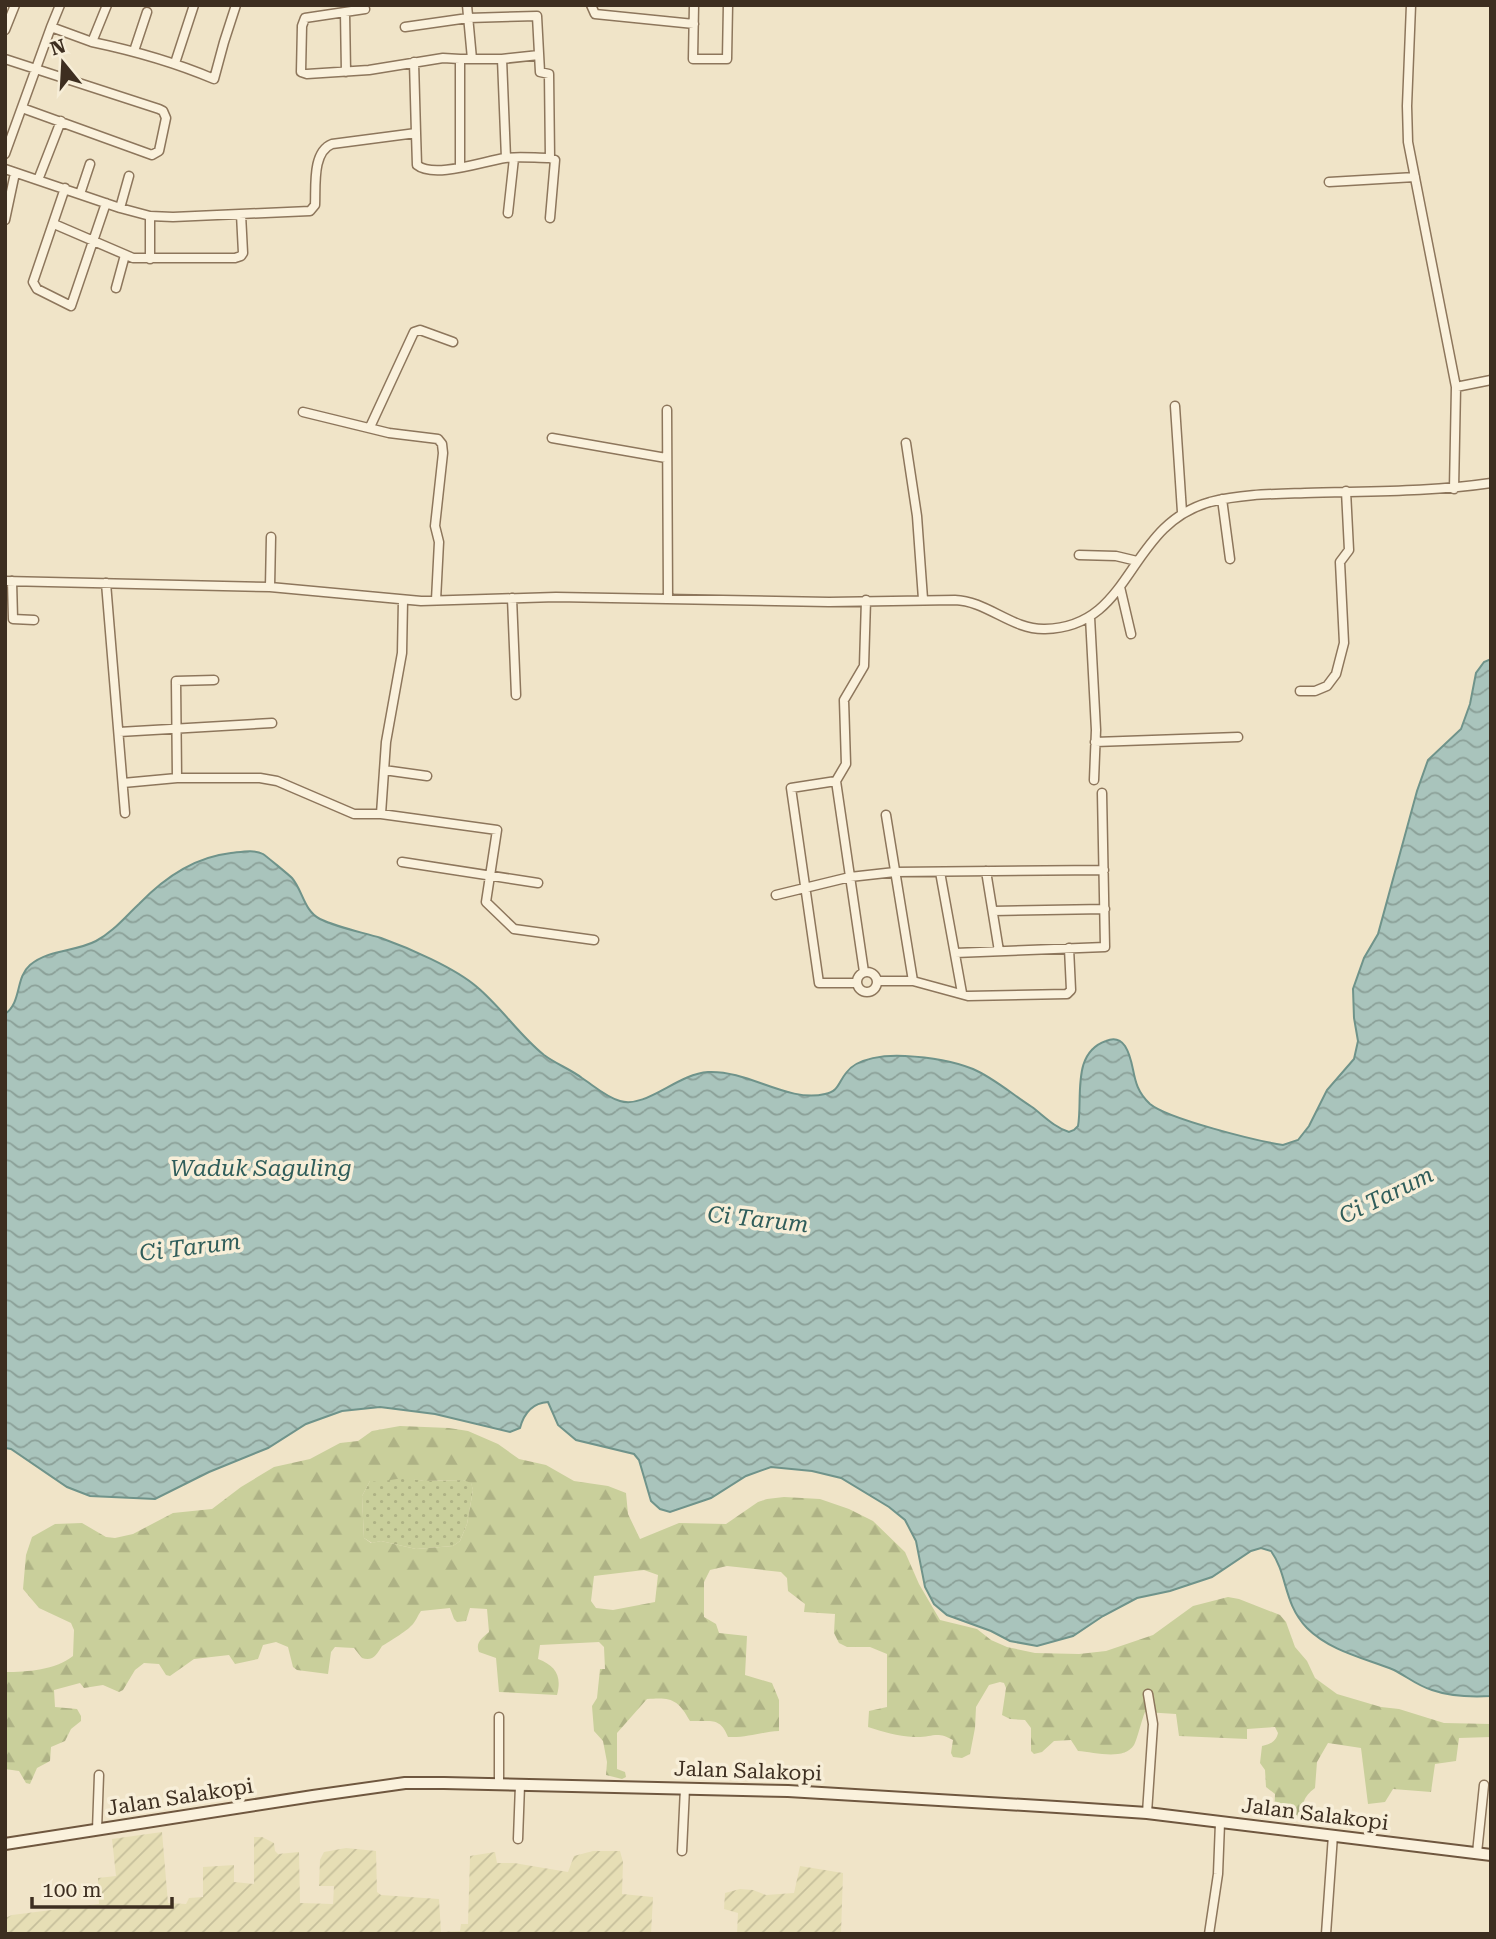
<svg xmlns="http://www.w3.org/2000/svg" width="1496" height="1939" font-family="'Roboto Serif',serif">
<defs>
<pattern id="farmland-furrows" width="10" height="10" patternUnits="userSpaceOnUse" patternTransform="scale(1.75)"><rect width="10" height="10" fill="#e6deb5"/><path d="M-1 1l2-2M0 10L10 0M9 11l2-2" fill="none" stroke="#c6bf9b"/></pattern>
<pattern id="grass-dots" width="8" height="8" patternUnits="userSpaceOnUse" patternTransform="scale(1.75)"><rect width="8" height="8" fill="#c9cf9b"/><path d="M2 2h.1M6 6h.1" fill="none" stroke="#aeb285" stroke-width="1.8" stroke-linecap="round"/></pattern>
<pattern id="forest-firs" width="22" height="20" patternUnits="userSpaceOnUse" patternTransform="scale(1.75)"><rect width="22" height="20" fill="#c9cf9b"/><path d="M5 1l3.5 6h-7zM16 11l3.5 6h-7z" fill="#aeb285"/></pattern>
<pattern id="water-waves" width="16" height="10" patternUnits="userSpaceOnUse" patternTransform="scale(1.75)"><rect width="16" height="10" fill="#a9c4bc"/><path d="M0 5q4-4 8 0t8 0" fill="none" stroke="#8ba098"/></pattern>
</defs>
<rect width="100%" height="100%" fill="#f0e4c8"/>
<path fill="url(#farmland-furrows)" d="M162,1832L168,1903L186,1904L189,1898L203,1897V1867L234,1865V1882L254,1884V1837H262L274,1843L275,1851L278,1854L299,1852L300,1903L333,1904L334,1886H319L320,1860L324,1852L346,1848L376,1851L377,1892L381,1895L439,1899L441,1932L460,1931L461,1924H468L470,1856L495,1852L497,1863H514L568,1872L574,1856L593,1851H620L623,1862L622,1894L653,1897L651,1934H5V1918L12,1915L99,1904L98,1878L116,1876L112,1839Z
M800,1866L843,1873L841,1934H737L738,1913L724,1909L725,1893L740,1889L753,1890L766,1895L794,1893Z"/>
<path fill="url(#grass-dots)" d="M403,1477L424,1481L463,1480L471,1482L473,1490L467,1524L460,1541L453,1546L416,1549L381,1541L372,1543L364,1538L362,1496L370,1481Z"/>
<path fill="url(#forest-firs)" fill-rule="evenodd" d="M400,1426L449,1428L468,1431L498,1444L519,1459L546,1465L574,1481L608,1486L626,1493L628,1514L640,1539L679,1523L726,1524L758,1502L767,1499L784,1497L820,1499L849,1509L873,1521L905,1552L919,1584L940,1620L977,1629L991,1640L1007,1647L1035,1653L1079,1654L1106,1651L1153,1635L1193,1606L1228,1597L1239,1599L1280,1615L1286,1622L1295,1647L1307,1661L1315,1678L1337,1694L1381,1707L1399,1709L1444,1723L1491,1724V1737L1459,1738L1456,1761L1435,1764L1431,1792L1393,1789L1385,1802L1368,1804L1361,1748L1328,1743L1317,1762L1315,1788C1303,1797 1302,1804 1302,1819L1274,1816L1275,1794L1266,1787L1265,1770L1260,1763L1262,1746C1270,1744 1276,1742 1278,1733L1275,1727L1247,1729V1739L1179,1736L1176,1714L1145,1712C1142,1719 1137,1740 1134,1745C1124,1761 1094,1752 1078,1751L1071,1740L1054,1741L1042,1752L1034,1754L1031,1751V1728L1025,1720L1010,1719L1002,1715L1006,1688L1004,1683L1000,1682L989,1685L976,1707L975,1728L970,1754L962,1758L953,1757L951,1753L953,1740C936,1730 932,1738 914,1737C897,1736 883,1732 868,1727L869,1711L887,1707V1654L870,1647H847L839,1643L834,1633L835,1614L804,1612L805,1604L788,1591L787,1578L781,1572L727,1566L710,1570L704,1582V1617L716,1624L719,1633L747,1636L745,1675L772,1683L779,1700V1731C760,1732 747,1738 728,1737C720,1716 710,1722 690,1721C678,1699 671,1697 647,1699L617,1733V1769L625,1772L626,1777L622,1779L606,1775L607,1762L603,1741L594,1731L592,1706L597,1698L600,1669H605L604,1647L599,1642L540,1645L538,1659C556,1666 562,1676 557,1695L499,1692L496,1658L479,1652C475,1643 482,1638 489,1632L487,1609L470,1608L466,1621L457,1622L454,1619L450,1608L421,1611C418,1615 415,1623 411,1626C408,1630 386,1644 382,1646C377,1654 373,1662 362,1658L354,1648L335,1647L331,1652L328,1674L297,1670L293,1667L288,1647L276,1642L263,1645L258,1659L235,1664L229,1655L194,1659L170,1676L166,1675L159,1664L144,1663L135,1670L123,1690L119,1692L103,1685L84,1688L80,1683L54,1690L55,1707L77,1709L81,1716V1721L71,1729L65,1741L51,1747L50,1761L37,1768L30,1784L26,1783L19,1771L5,1769V1672C28,1672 55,1670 73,1656L74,1630L71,1623L39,1608L23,1589L26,1555L32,1537L55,1524L82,1523L106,1537L115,1538L133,1534L173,1513L212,1509L241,1487L274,1467L310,1459L340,1443L358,1441L372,1431ZM403,1478L424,1481L463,1480L471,1483L473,1490L467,1524L460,1541L453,1546L416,1549L381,1541L371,1543L364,1538L362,1496L370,1481L378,1482ZM644,1570L658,1575L655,1602L613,1610L596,1608L591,1601L594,1576Z"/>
<path fill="url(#water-waves)" stroke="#6f938a" stroke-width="2" d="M1491,659V1696C1473,1697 1449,1696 1432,1690C1418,1686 1406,1676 1394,1670C1364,1658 1330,1651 1307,1628C1283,1603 1288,1575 1271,1551L1261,1548L1251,1551L1212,1577L1170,1591L1137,1598L1103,1616L1073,1636L1037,1646L1010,1641L991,1631L947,1615L934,1604L925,1587L916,1541L905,1520L889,1507L841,1478L812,1471L771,1467L746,1476L711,1498L670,1512L660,1509L651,1501L639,1460L634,1454L576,1440L558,1425L548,1402C532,1403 524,1413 520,1428L510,1432L435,1414L380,1407L342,1411L306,1424L268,1448L209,1472L155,1499L90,1496L67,1487L11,1449L5,1448V1014C22,1002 15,978 30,965C49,949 75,952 96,941C113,932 125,917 139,904C164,878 195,857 231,853C241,852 254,849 263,854C266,856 289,875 292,878C303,891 304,911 320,919C339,928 361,932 381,938C409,948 455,968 477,987C502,1008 519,1035 544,1055C556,1064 570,1069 582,1078C594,1086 606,1097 620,1101C646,1109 677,1074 708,1072C749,1070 787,1103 825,1094C839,1091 838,1083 846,1073C857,1057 887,1055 905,1056C926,1057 953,1061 973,1069C994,1078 1013,1095 1032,1107C1044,1116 1054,1127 1069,1132L1074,1130L1078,1126C1083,1098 1071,1053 1106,1041C1113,1038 1120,1039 1125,1046C1137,1065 1129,1085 1150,1104C1168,1119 1257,1141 1283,1145L1298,1140L1309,1126L1327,1090L1354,1059L1358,1041L1354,1018L1353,989L1364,958L1378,934L1417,791L1428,760L1461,729L1470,704L1476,673L1484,662Z"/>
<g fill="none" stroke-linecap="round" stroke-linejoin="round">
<defs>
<path id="street" d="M467,5L472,59
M591,5L595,14L694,24
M694,5L693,59H727L728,5
M1411,5L1407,106L1408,142L1456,387L1454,489
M365,9L305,18L302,26L301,72L307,74L369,70L443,58L460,59V167
M345,12L346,72
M51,27L60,5
M5,30L15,5
M92,42C135,51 174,62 214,79L224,42L236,5
M134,51L147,12
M5,59L159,109L163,111L166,118L159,151L152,155L22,108
M460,59H502L506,158
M502,59L539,55
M414,62L416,133
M175,63L194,5
M5,154L51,27L92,42L107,5
M550,158L555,160L550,218
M5,169L120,208L150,216L173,217L310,211L315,205C316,186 312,152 332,144L416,133L417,165C434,179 484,161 505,158C519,156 535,158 550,158L549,74L540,72L537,16L468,18L405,27
M38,180L61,121
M1329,182L1415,177
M65,188L33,282L37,289L71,306L106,203
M80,194L90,164
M120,208L129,176
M508,213L514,158
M150,216V259
M5,220L15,173
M54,224L133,258H235L241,256L243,253L241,214
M116,288L125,255
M1456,387L1491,380
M1175,406L1182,512
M667,410L668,599
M303,412L389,433L438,439L442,444L443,453L435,526L439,542L436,600
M370,427L414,332L420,330L453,342
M552,438L666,458
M906,443L917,516L923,599
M1222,499L1230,559
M1079,555L1116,556L1137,561
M5,581L270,587L421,601L556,597L829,602L955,600C987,601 1012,630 1045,629C1134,627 1126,525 1210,502C1242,494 1273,494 1305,493C1367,491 1430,492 1491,483
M12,581L13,619L34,620
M106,583L125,813
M270,587L271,537
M1120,587L1131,634
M512,598L516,695
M1090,617L1096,730L1094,780
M1300,691H1315L1327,686L1336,674L1344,643L1340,562L1349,550L1346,491
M119,732L272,723
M1095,742L1238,737
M384,770L427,776
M177,778L176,681L214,680
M836,781L791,788L819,983H856
M123,783L177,778H260L277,781L354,814H381L497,830L486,902L514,929L594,940
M381,814L386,742L402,653L403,600
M886,815L913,981
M402,862L538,883
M986,871L999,951
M940,872L962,993
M776,895L850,877L895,872L1104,870
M993,911L1105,909
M955,953L1105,947L1102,793
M857 982a10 10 0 1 1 20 0a10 10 0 1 1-20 0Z
M864,972L836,781L846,764L844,700L864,666L866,600
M877,981H913L968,996L1067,994L1071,990L1069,948
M499,1717V1785
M1147,1813L1153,1724L1148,1694
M97,1830L99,1775
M518,1839L520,1785
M682,1851L685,1788
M1477,1853L1484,1785
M1209,1934L1218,1874L1220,1823
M1326,1934L1333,1835"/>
<path id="secondary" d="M5,1844L313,1796L405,1783H444L788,1791L1073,1808L1147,1813L1491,1855"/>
</defs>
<use href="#street" stroke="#8d765c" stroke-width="11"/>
<use href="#secondary" stroke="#6f573f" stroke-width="14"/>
<use href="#street" stroke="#faf1dc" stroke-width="8"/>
<use href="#secondary" stroke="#faf1dc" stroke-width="10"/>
</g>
<g text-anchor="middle" stroke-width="7" stroke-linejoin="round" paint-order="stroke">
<g font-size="21" fill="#3d2e20" stroke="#f7eed8">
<text transform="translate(748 1771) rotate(2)" y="7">Jalan Salakopi</text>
<text transform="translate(180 1797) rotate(-9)" y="7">Jalan Salakopi</text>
<text transform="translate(1315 1814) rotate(7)" y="7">Jalan Salakopi</text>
</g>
<g font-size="23" font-style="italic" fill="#2f5d5a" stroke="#f7eed8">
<text x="261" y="1176">Waduk Saguling</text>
<text transform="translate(1386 1195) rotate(-26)" y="8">Ci Tarum</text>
<text transform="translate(758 1219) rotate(6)" y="8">Ci Tarum</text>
<text transform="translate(190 1247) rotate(-7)" y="8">Ci Tarum</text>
</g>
</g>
<rect width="1496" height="1939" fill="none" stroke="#3d2e20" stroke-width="14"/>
<g transform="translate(63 63) rotate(342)" stroke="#f7eed8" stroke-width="5" paint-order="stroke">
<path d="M0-5L12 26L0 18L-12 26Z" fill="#3d2e20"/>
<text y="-10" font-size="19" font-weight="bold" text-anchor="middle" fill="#3d2e20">N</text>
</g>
<path d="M32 1897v10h140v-10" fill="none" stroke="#3d2e20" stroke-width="3.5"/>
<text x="42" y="1897" font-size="21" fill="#3d2e20" stroke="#f7eed8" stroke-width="5" paint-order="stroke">100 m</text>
</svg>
